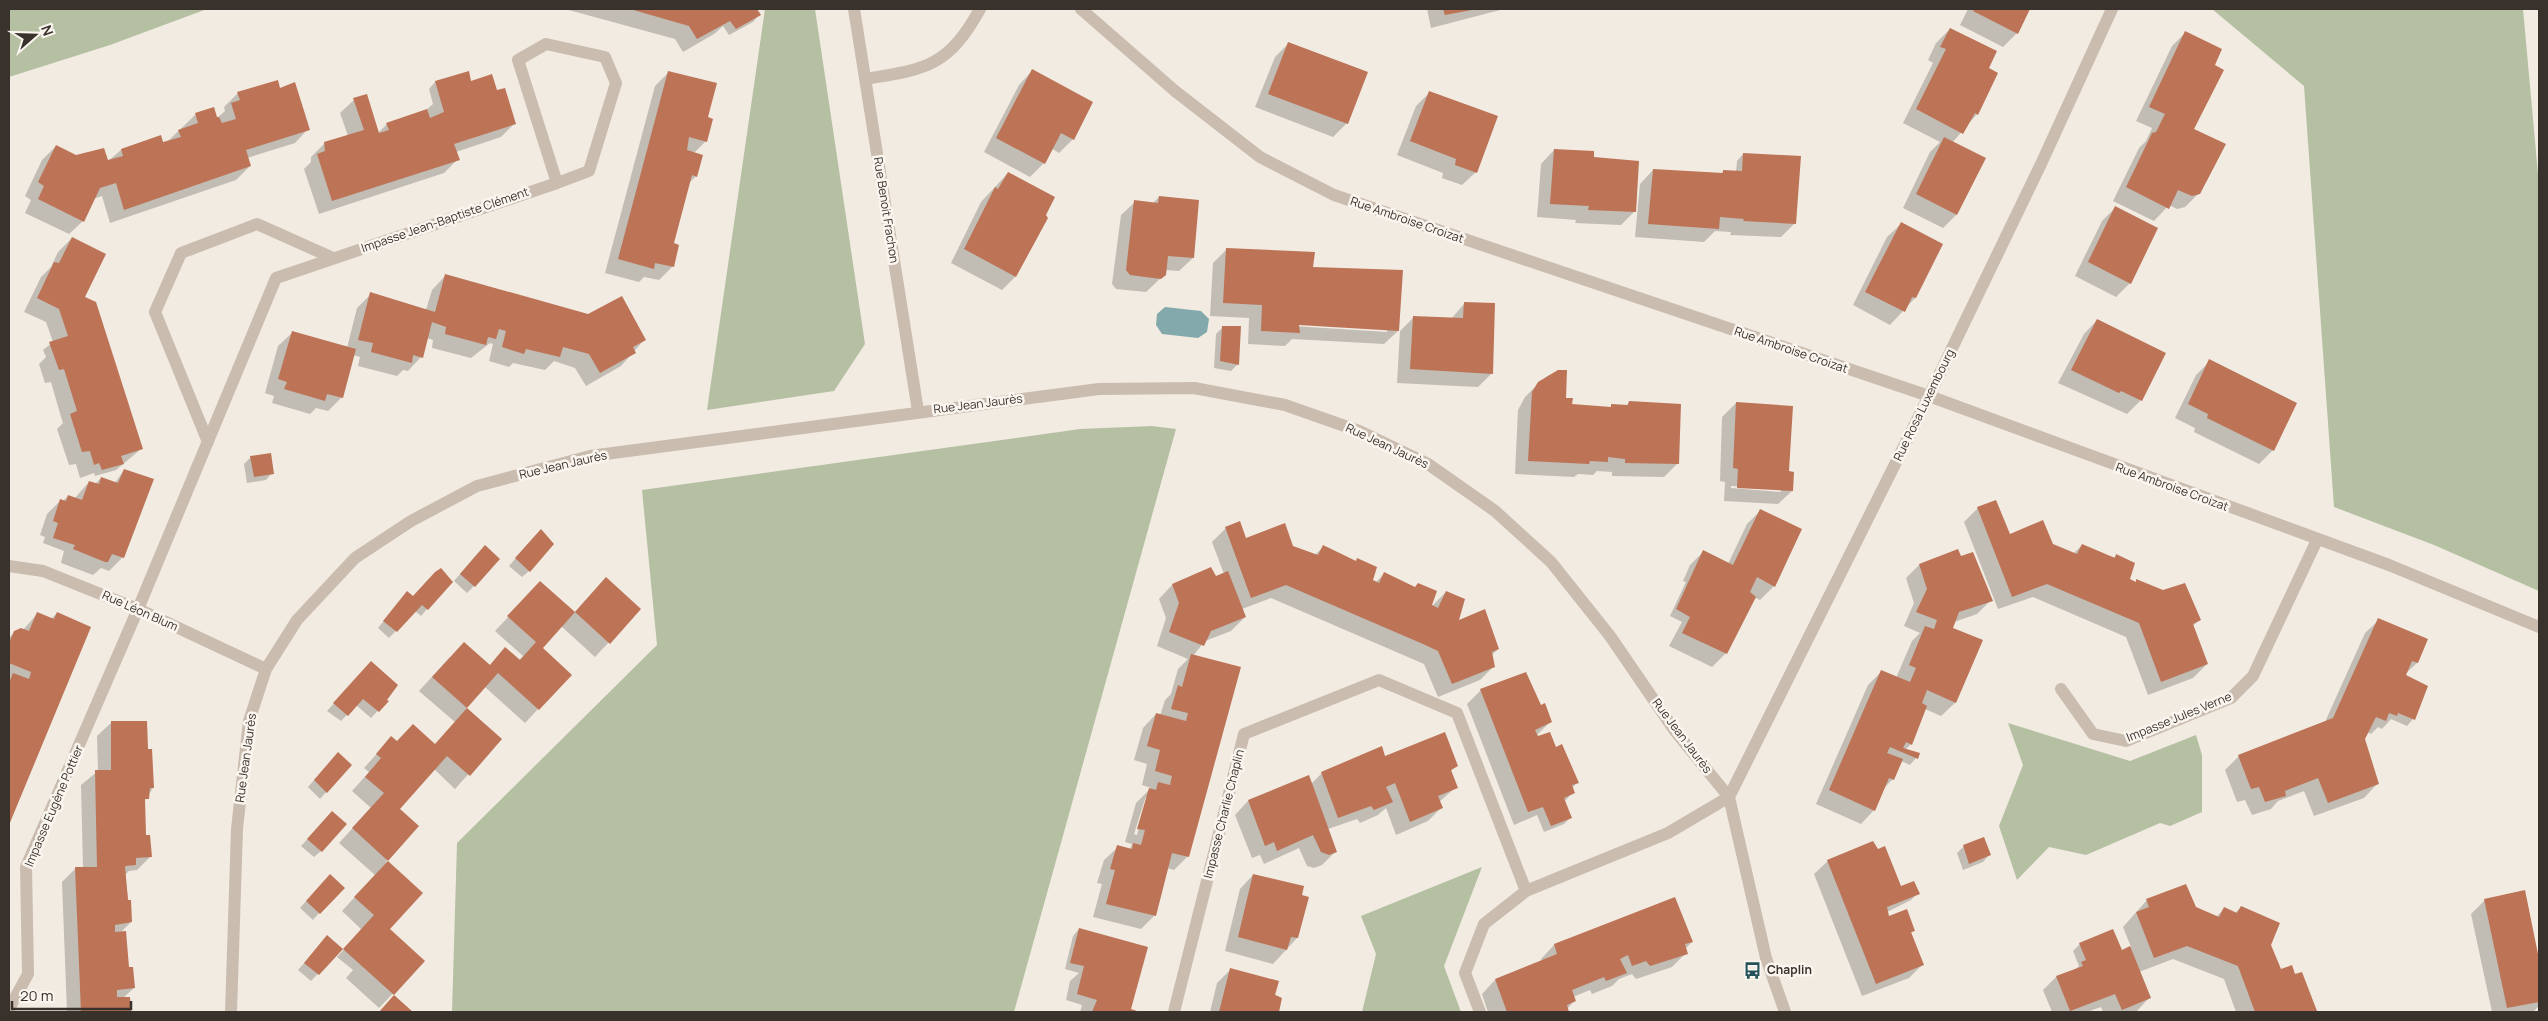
<svg xmlns="http://www.w3.org/2000/svg" width="2548" height="1021" font-family="Manrope,sans-serif">
<rect width="100%" height="100%" fill="#f2ebe2"/>
<path fill="#b5c0a3" d="M9,9H207L110,45L9,77Z
M765,9H815L865,344L834,391L707,410Z
M2212,9H2523L2539,185V591L2434,545L2334,507L2304,86Z
M1152,426L1176,429L1014,1012H452L457,843L657,645L642,490L1080,429Z
M2008,723L2130,761L2196,735L2202,755V812L2170,826L2160,823L2086,855L2049,847L2017,880L1999,826L2023,765Z
M1482,867L1444,966L1461,1012H1362L1376,954L1361,916Z"/>
<path fill="#83a9ad" d="M1165,307L1201,311L1209,319L1207,332L1198,338L1162,334L1156,325L1157,314Z"/>
<path fill="#0003" fill-rule="evenodd" d="M565,9H722L724,12L729,9H756L759,15L753,22L729,35L723,26L714,34L683,52L675,39Z
M1427,9H1504L1431,28Z
M1968,9H2029L2017,33L2003,47L1960,25Z
M1950,29L1988,69L1977,114L1952,143L1956,215L1943,228L1903,208L1930,152L1940,142L1903,123L1933,63L1928,60L1936,43Z
M2185,33L2199,193L2185,207L2177,209L2169,205L2154,221L2113,201L2139,148L2146,141L2152,128L2136,121L2172,46Z
M1288,44L1347,123L1333,137L1255,107L1275,57Z
M1032,71L1073,139L1059,153L1051,148L1044,163L1030,177L984,152L1019,85Z
M468,72L470,82L496,92L514,124L501,137L456,152L458,159L444,173L319,214L304,169L311,162V157L324,144L348,136L340,113L354,100L378,133L387,124L426,110L433,104L429,89L435,82Z
M669,72L706,118V141L693,154L696,176L689,183L672,244V267L659,280L644,277L639,282L605,273L655,86Z
M280,89L308,129L295,143L247,158L250,166L236,180L110,223L102,196L93,199L83,221L69,234L25,213L31,200L25,196L42,160L56,146L76,156L107,162L121,150L167,142L195,115L213,108L216,119L225,111L224,107L238,93Z
M1430,92L1476,172L1462,185L1442,178L1443,173L1397,155L1416,106Z
M1554,150L1592,158L1635,211L1621,225L1575,223L1576,220L1537,217L1541,164Z
M1743,154L1794,224L1781,237L1730,235L1731,232L1715,231L1704,242L1635,237L1640,184L1653,170L1721,174L1723,171L1736,172L1737,161Z
M1008,173L1015,277L1002,290L951,263L981,202Z
M1159,197L1193,258L1179,271L1165,270V274L1146,292L1116,289L1112,284L1121,215L1135,202L1153,203Z
M2116,207L2130,283L2116,297L2075,276L2102,221Z
M1901,224L1915,298L1890,325L1853,305L1887,237Z
M72,238L83,297L141,449L116,470L95,476L94,473L80,478L76,464L69,465L57,429L63,423L61,417L51,382L45,383L39,364L46,357L43,350L53,342L46,322L24,312L41,277L51,267L58,252Z
M1227,249L1312,268L1398,331L1384,344L1292,339L1285,346L1248,344L1249,318L1210,316L1213,263ZM1293,323L1387,329V332L1293,326Z
M445,276L644,340L621,366L586,386L575,368L554,361L545,370L513,363L509,367L489,361L493,344L490,343L471,358L432,348L433,340L427,338L421,357L408,371L403,370L397,376L358,366L360,357L353,355L342,397L328,411L316,408L310,414L272,403L274,396L265,393L278,346L292,333L347,348L357,308L371,294L426,310L432,290Z
M1464,304L1492,373L1478,387L1397,383L1400,331L1414,317L1451,319Z
M2097,320L2141,400L2127,414L2058,383L2084,334Z
M1223,327L1238,364L1231,371L1214,368L1216,334Z
M2210,361L2295,403L2273,450L2259,464L2194,432L2195,428L2175,418L2196,375Z
M1565,371L1564,399L1571,406L1609,408L1612,405L1626,406L1629,402L1677,464L1664,477L1612,476V472L1597,471L1593,475L1578,474L1574,477L1515,474L1518,410L1525,397L1539,383L1549,375Z
M1736,403L1792,491L1778,504L1724,501L1725,482L1720,481L1722,417ZM1731,486L1781,489V492L1731,488Z
M251,457L272,473L266,480L247,483L244,464Z
M124,470L123,557L109,571L101,568L93,575L61,563L64,551L43,543L45,537L40,535L47,514L60,501H63L68,496L74,499L89,482L95,484L101,478L115,483Z
M1978,508L2009,535L2052,545L2073,554L2082,545L2113,558L2117,555L2129,580L2135,583L2137,581L2199,620L2193,626L2207,664L2193,678L2148,695L2126,637L2033,597L1998,609L1964,522Z
M1761,510L1774,586L1760,600L1754,597L1726,653L1712,667L1669,646L1682,622L1670,616L1686,582L1683,581L1690,565L1704,551L1728,564L1747,524Z
M1226,528L1246,540L1292,547L1315,555L1323,547L1355,562L1358,559L1371,581L1375,583L1384,574L1429,609L1446,592L1457,622L1498,649L1492,655L1494,666L1480,680L1438,697L1424,664L1271,598L1242,609L1245,617L1231,631L1205,641L1193,656L1188,856L1174,870L1167,868L1155,915L1141,929L1093,917L1102,884L1097,883L1104,860L1118,847L1129,850L1131,847L1132,844L1125,842L1136,803L1151,788L1142,785L1147,764L1134,760L1143,728L1156,714L1160,716L1165,700L1171,694L1178,669L1188,659L1157,646L1166,618L1159,599L1172,585L1211,569L1215,578L1224,574L1212,542ZM1148,795L1137,835L1134,834L1145,799Z
M534,537L529,571L522,577L509,566Z
M1957,551L1991,600L1977,614L1954,622L1951,628L1981,641L1955,703L1941,716L1925,709L1911,744L1905,750L1916,758L1910,765L1901,761L1893,779L1883,789L1874,810L1861,824L1816,804L1868,685L1881,672L1896,678L1912,641L1920,633L1904,626L1914,603L1906,578L1919,565Z
M478,553L474,586L467,593L454,581Z
M428,580L427,609L421,616L415,611L389,638L378,628L401,600L412,598Z
M540,583L574,613L593,592L640,609L595,657L561,626L541,648L538,709L525,723L485,687L466,708L500,739L455,789L434,769L398,809L418,826L386,861L422,893L388,929L424,961L379,1008L346,978L353,970L337,957L362,930L342,911L375,875L339,843L371,808L352,791L369,772L364,768L391,738L397,742L435,745L455,722L419,691L450,657L489,666L505,649L519,660L523,656L495,631Z
M57,613L89,627L9,824V638L15,632L23,630L37,614L51,619Z
M2379,620L2426,640L2417,663L2404,675L2413,719L2407,726L2391,719L2382,729L2378,727L2371,734L2367,732L2363,739L2377,784L2364,798L2314,816L2304,791L2278,801L2271,809L2252,815L2245,800L2237,802L2225,770L2239,756L2325,722L2365,633Z
M365,669L387,701L371,718L356,705L341,721L327,711Z
M1481,690L1540,706L1550,722L1536,736L1555,748L1577,783L1572,788L1573,792L1564,802L1570,818L1564,824L1544,832L1537,815L1514,825L1467,704Z
M111,723L147,750L153,788L143,803L144,836L151,856L137,870L129,871L125,875L131,922L120,933L134,988L123,998H129L130,1012H67L62,882L75,869L83,868L81,785L98,771L97,736Z
M1384,758L1456,766L1450,772L1456,787L1439,802L1441,808L1428,821L1396,835L1386,808L1378,815L1360,823L1357,819L1328,829L1336,851L1322,865L1314,868L1307,866L1299,848L1264,864L1260,855L1252,858L1235,815L1248,801L1308,776L1311,784L1322,773Z
M331,761L350,765L320,799L308,787Z
M326,819L321,851L314,857L301,846Z
M1964,846L1989,855L1983,862L1963,870L1957,853Z
M1828,861L1918,893L1911,900L1887,912L1889,917L1914,930L1910,934L1923,964L1909,978L1862,996L1814,874Z
M1253,875L1297,938L1273,964L1225,951L1240,889Z
M323,882L319,913L313,920L300,908Z
M2524,891L2539,966V1006L2533,1012H2492L2471,914L2485,900Z
M1674,899L1692,942L1685,949L1686,953L1672,967L1636,979L1632,974L1619,979L1612,986L1592,994L1590,990L1573,997L1574,1001L1567,1009L1568,1012H1488L1482,994L1495,980L1542,962L1541,959L1554,945Z
M2147,900L2195,908L2216,917L2224,909L2235,913L2241,907L2269,945L2280,971L2294,976L2316,1010L2314,1012H2236L2224,979L2173,959L2139,972L2149,998L2136,1012H2103L2101,1007L2087,1012H2052L2043,990L2056,977L2075,970L2079,966L2073,951L2080,944L2121,952L2131,947L2123,927Z
M1079,929L1130,1010L1138,1012H1080L1082,1005L1066,1000L1070,981L1079,973L1065,969L1073,936Z
M321,944L341,949L311,981L298,970Z
M1231,969L1281,998L1277,1012H1210L1217,983Z
M152,1011V1012H133Z"/>
<path fill="#bc7356" d="M630,9H757L761,15L736,29L730,21L697,39L689,26Z
M1443,9H1472V10L1445,15Z
M1974,9H2030L2018,34L1973,11Z
M1950,28L1997,51L1989,68L1998,73L1978,115L1975,113L1963,134L1916,109L1946,49L1940,47Z
M2185,31L2222,49L2215,65L2224,70L2194,129L2226,144L2200,194L2192,196L2178,190L2169,209L2126,187L2152,133L2156,132L2165,114L2149,107Z
M1288,42L1368,72L1348,124L1268,94Z
M1032,69L1093,102L1074,140L1061,133L1045,164L996,138Z
M469,71L471,81L492,74L497,90L505,88L516,124L454,144L460,160L332,201L317,154L325,151L324,142L364,130L353,98L367,94L379,133L389,130L386,123L427,109L430,118L444,112L435,81Z
M668,71L717,83L708,117L713,119L707,142L689,137L687,150L703,155L697,177L692,175L674,243L679,245L674,267L655,263L654,269L618,259Z
M278,80L280,88L295,82L310,130L246,150L251,166L124,210L116,183L100,188L84,222L38,199L44,186L38,182L56,145L76,155L104,148L108,160L123,156L121,149L161,135L163,142L181,137L178,130L198,123L195,113L214,107L217,117H219L222,123L236,119L231,103L240,100L237,92Z
M1429,91L1498,116L1477,173L1455,165L1456,159L1410,141Z
M1944,137L1986,158L1957,215L1916,194Z
M1554,149L1594,151V157L1639,161L1636,212L1588,210L1589,206L1550,204Z
M1743,153L1801,156L1796,224L1743,221L1744,219L1720,217L1719,229L1648,224L1653,169L1723,173V170L1742,171Z
M1008,172L1055,197L1046,215L1048,218L1016,277L964,249L995,187L998,189Z
M1159,196L1199,200L1194,258L1168,256L1166,275L1161,279L1130,275L1126,270L1134,200L1158,203Z
M2115,206L2158,228L2131,284L2088,262Z
M1901,222L1943,244L1916,298L1912,297L1905,312L1865,292Z
M72,237L106,254L85,297L96,302L143,449L121,456L124,464L102,470L99,463L94,465L90,451L82,452L70,414L77,411L64,369L59,370L49,342L68,336L59,309L37,298L54,262L59,263Z
M1226,248L1315,252L1313,267L1403,270L1399,331L1299,325L1300,333L1261,331L1262,305L1223,303Z
M445,274L588,314L622,296L646,340L633,347L636,353L600,373L589,354L563,347L560,357L526,349L524,354L502,347L506,331L499,329L496,339L488,337L486,345L445,334L446,327L432,322L423,358L413,355L412,363L371,352L373,343L358,340L370,292L435,312Z
M1464,302L1495,303L1493,374L1410,369L1413,316L1463,318Z
M2097,319L2166,353L2142,401L2121,391L2119,393L2071,370Z
M1222,326H1241L1239,365L1220,361Z
M292,331L356,349L343,398L327,394L325,401L284,389L287,382L278,379Z
M2209,359L2297,403L2274,451L2207,418L2208,414L2188,404Z
M1558,370H1567L1566,398H1573L1572,404L1611,407V404L1628,405L1629,401L1681,404L1679,464L1625,463V459L1608,457V462L1590,461L1589,464L1528,461L1532,392L1538,382Z
M1736,402L1793,406L1789,471L1794,472L1793,491L1737,488L1738,469L1733,468Z
M271,453L274,474L254,477L250,456Z
M124,469L154,479L124,558L112,554L108,562H105L73,549L75,545L53,538L58,523L53,521L60,499L66,501L68,495L82,500L89,481L99,484L101,477L118,483Z
M1996,500L2010,534L2043,520L2053,544L2077,554L2082,544L2115,558L2116,554L2135,563L2130,579L2136,582V579L2163,590L2185,583L2201,620L2193,624L2208,664L2161,682L2139,623L2047,584L2012,597L1977,507Z
M1760,509L1802,529L1775,587L1757,577L1750,592L1756,597L1727,654L1682,633L1690,617L1676,609L1703,550L1733,565Z
M1240,521L1246,538L1285,523L1293,546L1318,555L1323,545L1356,561L1357,558L1377,567L1373,580L1379,583L1384,572L1415,587L1418,583L1437,591L1432,605L1438,608L1446,591L1465,599L1459,620L1485,609L1499,649L1492,652L1495,667L1452,684L1438,651L1423,644L1286,585L1251,598L1225,527Z
M541,529L554,544L530,572L515,558Z
M485,545L500,559L475,587L460,574Z
M1958,549L1961,556L1973,552L1993,601L1959,612L1953,628L1983,640L1956,703L1927,690L1922,703L1927,706L1912,745L1906,742L1903,748L1920,753L1918,759L1890,747L1887,753L1903,759L1894,780L1889,778L1875,811L1829,790L1881,670L1910,682L1916,668L1909,665L1925,626L1934,629L1937,620L1916,612L1927,589L1919,564Z
M1211,567L1216,576L1228,571L1246,617L1211,631L1204,646L1169,632L1179,603L1172,584Z
M441,568L453,582L428,610L422,605L397,632L383,621L407,591L413,596L435,572Z
M606,577L641,609L610,644L575,612Z
M540,581L575,612L543,648L572,675L539,710L498,673L467,708L432,677L464,642L490,665L505,647L520,660L536,642L507,616Z
M37,612L54,619L57,612L91,627L9,825V683L13,673L29,679L31,672L9,663V643L14,631L21,628L29,631Z
M2378,618L2428,639L2418,663L2412,661L2406,675L2428,686L2415,720L2398,713L2397,716L2389,713L2386,721L2376,717L2365,739L2379,784L2328,803L2318,778L2285,791L2286,796L2265,802L2259,787L2251,789L2238,755L2333,718Z
M1191,654L1241,667L1189,857L1172,853L1156,916L1106,904L1115,870L1110,869L1117,845L1132,849L1133,843L1141,845L1145,830L1137,829L1149,788L1156,790L1158,782L1170,785L1172,776L1155,771L1160,750L1147,746L1156,713L1186,721L1188,713L1171,709L1178,685L1182,687Z
M371,661L398,685L387,700L389,701L379,712L363,699L348,716L333,703Z
M1526,672L1541,705L1545,703L1552,722L1535,730L1538,736L1550,732L1556,747L1562,744L1579,783L1572,785L1575,793L1564,798L1572,818L1551,826L1543,807L1528,812L1480,689Z
M467,708L502,739L470,776L447,756L400,809L419,826L388,861L423,893L390,929L425,961L394,995L343,949L374,915L354,897L388,861L352,828L384,793L365,777L381,758L376,754L391,736L397,741L413,724L435,744Z
M111,721H147L148,749H152L154,788H150L149,799H145L146,835H150L152,857L136,858V865L125,866L128,900H131L132,922L115,925V932L126,931L129,967H133L135,988L117,990V997H130L131,1012H81L75,867H97L95,770H111Z
M1445,732L1458,766L1451,770L1458,788L1438,796L1443,808L1410,822L1395,783L1386,787L1393,802L1374,810L1371,806L1338,818L1321,772L1382,746L1385,756Z
M338,752L352,765L327,793L314,780Z
M1309,775L1337,852L1329,855L1321,852L1313,835L1277,851L1274,842L1265,846L1248,800Z
M332,811L347,824L322,852L307,839Z
M1984,837L1991,855L1969,864L1963,845Z
M1873,841L1878,849L1885,846L1901,886L1914,881L1920,894L1887,907L1889,916L1907,909L1915,931L1911,932L1924,965L1876,984L1827,860Z
M330,874L345,888L320,914L306,901Z
M1253,874L1304,886L1302,895L1309,897L1298,938L1291,937L1287,950L1238,937Z
M2186,884L2196,907L2219,917L2224,907L2237,913L2241,906L2280,923L2271,945L2281,969L2292,965L2295,974L2302,972L2317,1011L2255,1012L2238,966L2187,946L2154,958L2136,912L2149,907L2146,899Z
M2525,890L2539,959V1002L2507,1008L2484,899Z
M1675,897L1693,942L1685,944L1688,954L1650,966L1646,961L1632,966L1628,955L1620,959L1627,973L1606,981L1604,977L1572,990L1576,1001L1567,1005L1569,1012H1507L1495,979L1557,954L1554,944Z
M1079,928L1148,947L1131,1009L1140,1012H1092L1097,1000L1077,994L1084,966L1070,963Z
M2113,929L2122,950L2130,946L2151,998L2122,1010L2115,994L2070,1011L2056,976L2083,966L2081,962L2086,960L2079,943Z
M327,935L343,949L319,975L304,963Z
M1230,968L1279,981L1275,995L1282,998L1279,1012H1219Z
M394,995L413,1012H379Z"/>
<g fill="none" stroke-linecap="round" stroke-linejoin="round">
<path stroke="#cabcaf" stroke-width="12" d="M854,9L918,411
M1081,9L1175,91L1260,157L1334,195L1929,396L2389,565L2539,627
M865,79C926,69 948,67 980,9
M208,442L155,312L181,253L257,224L333,258
M9,566L43,571L138,609L266,669
M2061,689L2093,734L2126,741L2231,698L2253,676L2317,540
M9,1009L28,974L26,867L138,609L276,278L557,183L589,171L616,83L605,57L546,44L518,60L557,183
M231,1012L237,829L249,721L266,669L297,620L355,558L411,521L477,486L590,456L1099,389L1194,388L1285,405L1359,431L1428,464L1495,511L1551,562L1610,636L1675,731L1729,797L1766,958L1785,1012
M1174,1012L1244,734L1379,680L1457,713L1526,891
M1480,1012L1465,973L1484,924L1526,891L1668,833L1729,797L1929,396L2041,164L2112,9"/>
</g>
<defs>
<symbol id="bus-bare" viewBox="-9 -9 18 18"><path d="M-5-6H5V4H4V6H2V4H-2V6H-4V4H-5ZM-3.5-4V0h7V-4ZM-3.5 1.2v1.5H-2V1.2ZM2 1.2v1.5H3.5V1.2Z" fill="#255258" stroke="#faf5ef" stroke-width="2.5" paint-order="stroke"/></symbol>
</defs>
<g fill-rule="evenodd">
<use href="#bus-bare" x="1740" y="958" width="25" height="25"/>
</g>
<g text-anchor="middle" stroke-width="5" stroke-linejoin="round" paint-order="stroke">
<g font-size="12" fill="#39312c" stroke="#faf5ef">
<text transform="translate(886 210) rotate(81)" y="4">Rue Benoit Frachon</text>
<text transform="translate(445 220) rotate(-19)" y="4">Impasse Jean-Baptiste Clément</text>
<text transform="translate(1407 220) rotate(19)" y="4">Rue Ambroise Croizat</text>
<text transform="translate(1791 350) rotate(19)" y="4">Rue Ambroise Croizat</text>
<text transform="translate(978 404) rotate(-7)" y="4">Rue Jean Jaurès</text>
<text transform="translate(1924 405) rotate(-64)" y="4">Rue Rosa Luxembourg</text>
<text transform="translate(1387 446) rotate(25)" y="4">Rue Jean Jaurès</text>
<text transform="translate(563 465) rotate(-13)" y="4">Rue Jean Jaurès</text>
<text transform="translate(2172 487) rotate(20)" y="4">Rue Ambroise Croizat</text>
<text transform="translate(140 611) rotate(24)" y="4">Rue Léon Blum</text>
<text transform="translate(2179 717) rotate(-22)" y="4">Impasse Jules Verne</text>
<text transform="translate(1682 736) rotate(53)" y="4">Rue Jean Jaurès</text>
<text transform="translate(246 758) rotate(-82)" y="4">Rue Jean Jaurès</text>
<text transform="translate(54 806) rotate(-67)" y="4">Impasse Eugène Pottier</text>
<text transform="translate(1224 814) rotate(-76)" y="4">Impasse Charlie Chaplin</text>
</g>
<g font-size="12" font-weight="bold" fill="#39312c" stroke="#faf5ef" text-anchor="start">
<text x="1767" y="974">Chaplin</text>
</g>
</g>
<rect width="2548" height="1021" fill="none" stroke="#39312c" stroke-width="20"/>
<g transform="translate(35 35) rotate(70)" stroke="#faf5ef" stroke-width="4" paint-order="stroke">
<path d="M0-4L9 19L0 12L-9 19Z" fill="#39312c"/>
<text y="-8" font-size="14" font-weight="bold" text-anchor="middle" fill="#39312c">N</text>
</g>
<path d="M12 1001v8h119v-8" fill="none" stroke="#39312c" stroke-width="2.5"/>
<text x="20" y="1001" font-size="15" fill="#39312c" stroke="#faf5ef" stroke-width="4" paint-order="stroke">20 m</text>
</svg>
